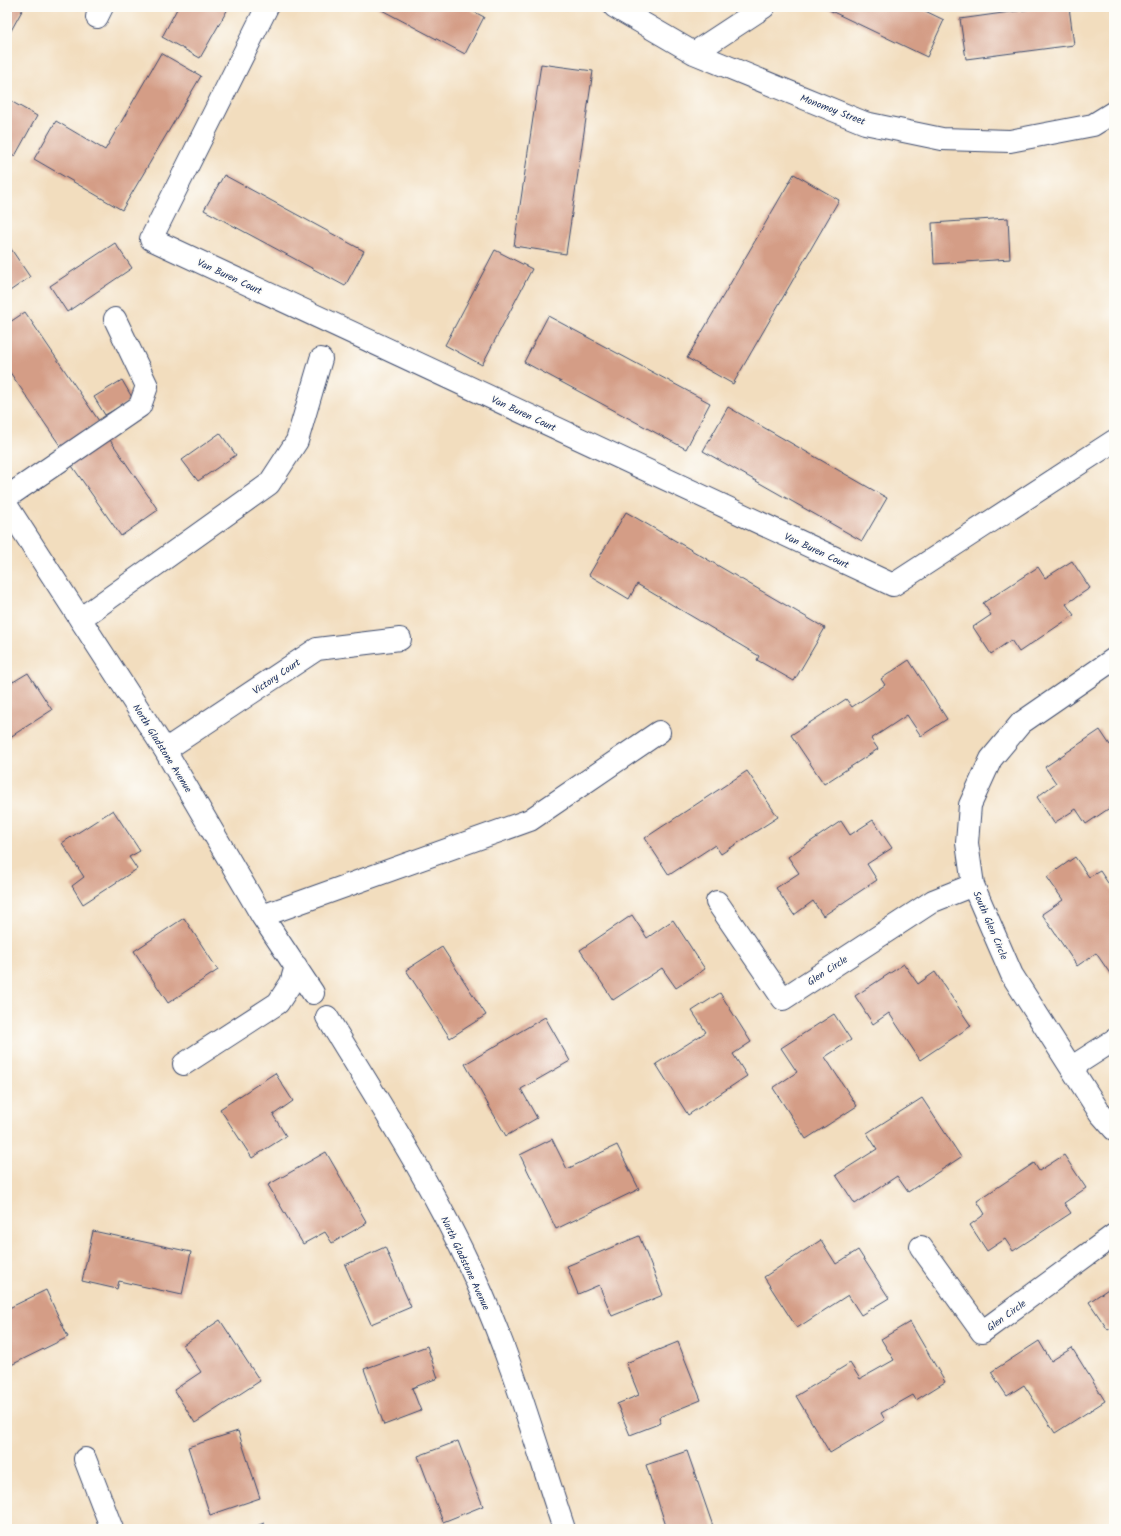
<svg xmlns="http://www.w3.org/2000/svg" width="1121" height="1536" font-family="Kalam,sans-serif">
<rect width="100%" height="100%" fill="#fdfcf7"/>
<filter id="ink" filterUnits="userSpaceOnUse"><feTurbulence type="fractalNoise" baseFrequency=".025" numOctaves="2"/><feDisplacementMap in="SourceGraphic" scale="8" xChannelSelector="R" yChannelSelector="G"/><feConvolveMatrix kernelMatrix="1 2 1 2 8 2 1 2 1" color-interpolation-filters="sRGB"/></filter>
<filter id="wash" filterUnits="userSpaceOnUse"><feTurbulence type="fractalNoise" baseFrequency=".012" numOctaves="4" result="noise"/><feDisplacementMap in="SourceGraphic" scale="16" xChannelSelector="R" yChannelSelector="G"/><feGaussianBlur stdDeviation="0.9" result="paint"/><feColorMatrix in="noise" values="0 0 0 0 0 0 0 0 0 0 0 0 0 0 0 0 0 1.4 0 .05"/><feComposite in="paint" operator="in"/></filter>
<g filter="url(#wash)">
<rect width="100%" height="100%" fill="#f2ddbe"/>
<g id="blocks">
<path fill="#d49d86" d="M7,7H24L7,38Z
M178,7H229L200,58L162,37Z
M376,7H465L484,17L465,54Z
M831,7H917L944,20L927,57L829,10Z
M1046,7H1069L1074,45L966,59L960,19Z
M161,53L201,76L122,210L34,159L56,121L105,150Z
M541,64L593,71L566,254L514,246Z
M7,99L37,116L15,156L7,151Z
M794,174L839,200L733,384L687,358Z
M224,175L364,251L345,286L204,210Z
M1008,218L1010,259L934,264L932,223Z
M7,243L30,277L7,293Z
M115,243L132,268L67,312L50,286Z
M495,250L532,269L482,365L445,345Z
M25,312L99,421L61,447L7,368V324Z
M548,316L710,403L686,449L524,362Z
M122,380L133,399L105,415L94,397Z
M728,407L887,498L862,541L703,451Z
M220,433L236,455L198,481L182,460Z
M108,437L158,510L121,536L70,463Z
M626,512L825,628L794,681L757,660L759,656L637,584L629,599L589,575Z
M1072,561L1090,588L1066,604L1074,615L1019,652L1011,640L991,654L973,627L991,615L983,603L1038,567L1045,578Z
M909,660L947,719L921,736L907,715L871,739L878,749L824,784L791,735L846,699L852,707L885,685L881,679Z
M7,673L13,682L28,673L52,710L7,739Z
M1100,730L1110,745L1114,742V805L1086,824L1076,809L1054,823L1037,797L1056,783L1045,767Z
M747,771L778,817L721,854L715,845L669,875L645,838Z
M113,810L140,851L129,857L137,869L83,904L72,886L84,877L62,843Z
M873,820L892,848L867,864L877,880L823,916L813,901L794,915L776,888L799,873L788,857L841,821L850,835Z
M1075,857L1089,877L1100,871L1114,892V973L1111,975L1096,953L1077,966L1042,914L1063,900L1047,877Z
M632,915L647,938L673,920L705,969L676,988L662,968L613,1000L580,950Z
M184,918L218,970L168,1003L134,951Z
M442,947L486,1015L450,1038L406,970Z
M904,964L918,984L935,972L971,1026L920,1060L889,1013L873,1024L855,996Z
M720,993L751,1042L733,1054L747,1076L688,1115L656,1064L706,1032L692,1011Z
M834,1014L851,1040L825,1057L857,1106L806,1139L773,1088L797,1072L781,1048Z
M545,1017L570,1061L521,1089L537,1118L506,1136L465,1064Z
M275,1073L293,1101L273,1115L286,1136L252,1158L220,1109Z
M922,1098L961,1157L908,1192L897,1176L855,1204L836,1175L877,1149L867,1133Z
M552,1139L567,1169L617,1145L639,1189L556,1229L520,1155Z
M326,1152L367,1223L332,1243L325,1232L303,1244L268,1185Z
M1064,1155L1086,1188L1064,1203L1071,1213L1013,1251L1005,1239L987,1251L970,1225L985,1214L977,1201L1034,1163L1039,1171Z
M93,1231L191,1252L182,1295L119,1281L117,1289L82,1281Z
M639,1236L663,1295L612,1316L599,1285L578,1294L567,1266Z
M821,1240L836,1264L858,1250L889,1298L861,1315L848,1295L797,1328L764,1277Z
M385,1247L411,1307L371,1324L345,1265Z
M1114,1285V1326L1108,1330L1089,1302Z
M46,1290L68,1337L7,1367V1309Z
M220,1320L260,1381L195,1423L174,1390L201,1372L183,1345Z
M910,1322L945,1382L916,1400L913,1395L881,1413L885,1420L830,1453L796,1396L850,1363L860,1379L894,1360L881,1339Z
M1039,1341L1051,1361L1072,1348L1105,1401L1055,1433L1024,1385L1007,1396L991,1372Z
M678,1342L701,1400L659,1417L661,1423L630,1435L617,1404L639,1395L626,1363Z
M427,1346L438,1378L412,1388L421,1411L384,1425L364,1369Z
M238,1431L260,1498L210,1515L188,1447Z
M458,1441L483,1506L443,1522L418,1456Z
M687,1451L714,1529H667L646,1465Z
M264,1523L266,1529H249Z"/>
</g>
</g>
<g filter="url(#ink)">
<use href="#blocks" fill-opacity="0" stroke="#3b496c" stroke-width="1"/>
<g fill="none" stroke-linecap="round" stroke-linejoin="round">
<defs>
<path id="minor" d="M267,7L151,239L893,585L1114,441
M615,7L694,53L865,123L942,139L1010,141L1093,125L1114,112
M97,17L102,7
M694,53L764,7
M7,497L140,406L147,386L115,319
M7,506L165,750L262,916L313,993
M80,619L269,484L297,441L321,359
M1114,659L1021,723L991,759L970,805L967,843L973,885L1012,975L1100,1113L1114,1129
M165,750L317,649L400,639
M717,902L783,999L933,901L973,885
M262,916L530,820L659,732
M327,1017C379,1102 434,1187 475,1278C512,1359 536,1445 564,1529
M184,1064L278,1003L291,983L296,966
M1072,1067L1114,1040
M921,1247L982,1332L1114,1235
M85,1459L112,1529"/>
</defs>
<use href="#minor" stroke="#3b496c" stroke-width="24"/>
<use href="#minor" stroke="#fff" stroke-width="22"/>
</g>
</g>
<g text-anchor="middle" stroke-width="3.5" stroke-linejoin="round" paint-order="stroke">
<g font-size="10" fill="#1b2f5e" stroke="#fdfcf7">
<text transform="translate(833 109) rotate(21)" y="4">Monomoy Street</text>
<text transform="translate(230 276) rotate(25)" y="4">Van Buren Court</text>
<text transform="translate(524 413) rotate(25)" y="4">Van Buren Court</text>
<text transform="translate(817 550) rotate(25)" y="4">Van Buren Court</text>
<text transform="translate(276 676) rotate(-34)" y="4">Victory Court</text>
<text transform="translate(163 748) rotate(58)" y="4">North Gladstone Avenue</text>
<text transform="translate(991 925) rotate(67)" y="4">South Glen Circle</text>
<text transform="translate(827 970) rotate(-33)" y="4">Glen Circle</text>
<text transform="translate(466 1263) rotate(65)" y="4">North Gladstone Avenue</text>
<text transform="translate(1006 1315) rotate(-36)" y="4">Glen Circle</text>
</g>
</g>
<rect width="1121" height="1536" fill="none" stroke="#fdfcf7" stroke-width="24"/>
</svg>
